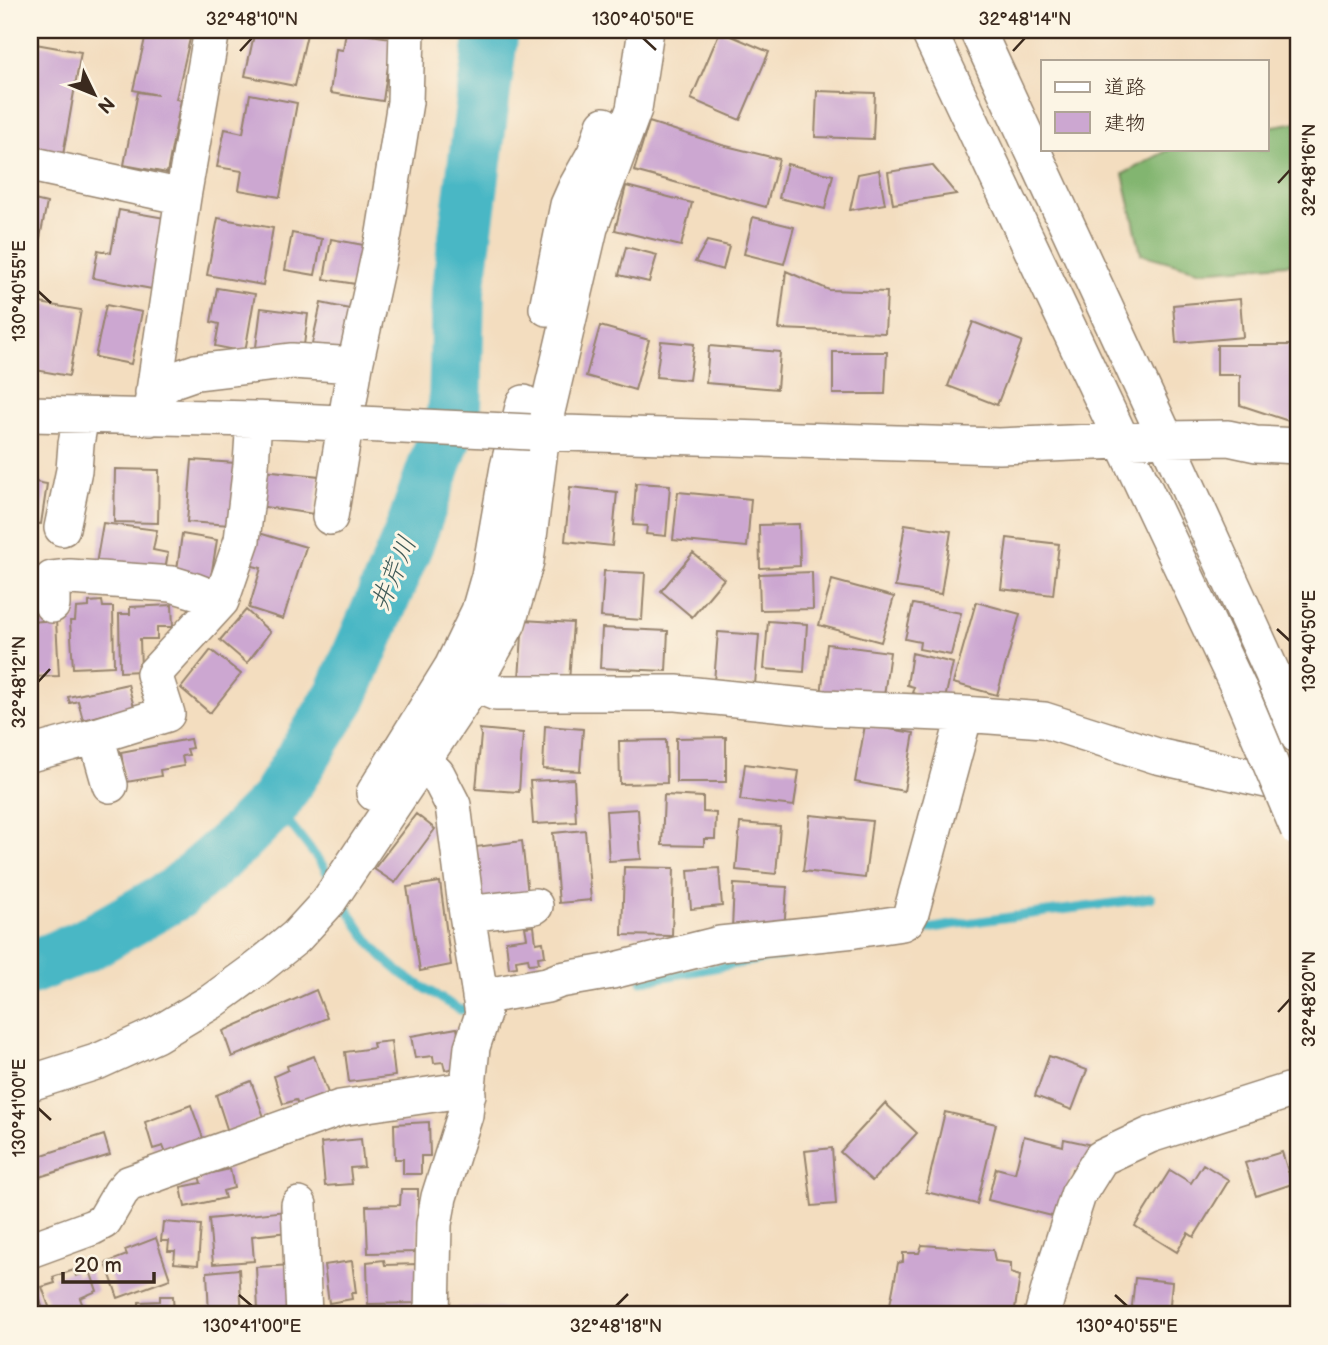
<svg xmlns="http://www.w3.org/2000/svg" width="1328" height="1345" font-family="'Balsamiq Sans','Klee One',sans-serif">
<rect width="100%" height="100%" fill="#fcf5e5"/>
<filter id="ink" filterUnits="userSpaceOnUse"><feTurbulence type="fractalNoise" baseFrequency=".0143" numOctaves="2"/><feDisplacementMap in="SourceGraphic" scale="14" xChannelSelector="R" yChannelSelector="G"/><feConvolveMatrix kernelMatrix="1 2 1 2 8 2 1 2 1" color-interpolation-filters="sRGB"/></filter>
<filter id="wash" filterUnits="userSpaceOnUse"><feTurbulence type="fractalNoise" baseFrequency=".00686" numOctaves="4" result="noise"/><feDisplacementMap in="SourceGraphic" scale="28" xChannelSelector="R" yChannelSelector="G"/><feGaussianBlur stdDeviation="1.57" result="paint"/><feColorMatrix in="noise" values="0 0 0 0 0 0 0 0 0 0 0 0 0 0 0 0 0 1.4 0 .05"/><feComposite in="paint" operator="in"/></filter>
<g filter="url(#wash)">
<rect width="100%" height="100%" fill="#f3ddbf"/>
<path fill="#82b56f" stroke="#5e7046" stroke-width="2" d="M1298,122V263L1201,271L1141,254L1123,174L1170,149H1267V127Z"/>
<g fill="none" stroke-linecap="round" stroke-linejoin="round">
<path stroke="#4ab7c5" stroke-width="9" d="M274,803L324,867L331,880
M342,899C357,926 377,957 404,975C422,987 441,998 460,1010L476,1008
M911,932L951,925L1151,898
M642,981L797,953"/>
<path stroke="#4ab7c5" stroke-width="54" d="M30,968L86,945L177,893L235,842L274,803L342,694L409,538L455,408L458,291L492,30"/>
</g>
<g id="blocks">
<path fill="#cca7d1" d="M147,30H192L176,99L181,100L167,173L124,165L138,92L158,95L133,90Z
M255,30H308L295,86L245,76Z
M720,31L769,52L740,120L691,99Z
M346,32L392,38L383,101L330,93L336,49L343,50Z
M30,43L81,52L63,155L30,149Z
M817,91L875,93L873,139L815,137Z
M250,94L297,103L280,197L239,190L242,171L217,167L225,129L243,133Z
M649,122L722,145L779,159L766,207L634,171Z
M787,164L833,175L825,209L779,198Z
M932,165L956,194L893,204L888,172Z
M879,170L885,204L850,210L858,174Z
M626,186L692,203L681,246L615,230Z
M30,199L47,203L33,272H30Z
M119,210L165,218L152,289L93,278L98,250L111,253Z
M753,217L794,227L784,264L744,254Z
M218,218L273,228L263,285L207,275Z
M292,233L322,239L315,275L285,270Z
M331,239L369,246L362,285L324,279Z
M707,241L729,246L723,270L695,262Z
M626,247L657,255L649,282L619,275Z
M786,271L829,290L887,292L885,333L779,329Z
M217,288L255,294L245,352L215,346L219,324L211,322Z
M1240,299L1243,337L1176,343L1173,305Z
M34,302L81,310L69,376L30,369V325Z
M321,303L359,311L349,356L311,348Z
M106,305L142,312L131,364L95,357Z
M261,308L308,314L303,353L256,347Z
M973,322L1022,341L997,405L948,386Z
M600,326L649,340L635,390L586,376Z
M661,341L694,344L689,380L656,377Z
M1217,345H1298V424L1240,405V375H1217Z
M709,346L780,352L777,389L706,383Z
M833,352H887L885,394H833Z
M192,460L236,463L231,525L187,522Z
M115,469L159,470L158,523L114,522Z
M263,470L319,476L314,514L258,506Z
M30,481L47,484L41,524L30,523Z
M636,483L670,485L666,536L646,534L647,526L633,525Z
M570,487L617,492L612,546L565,541Z
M678,492L751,499L747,547L673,540Z
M103,523L157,530L153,550L168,553L164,576L96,564Z
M799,524L800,566L760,568L759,525Z
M905,524L951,531L941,594L895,587Z
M259,533L306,547L283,619L249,608L261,568L249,565Z
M182,534L217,540L210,583L176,577Z
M1007,538L1059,544L1053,595L1001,589Z
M693,553L724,579L692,617L661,591Z
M604,571L645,573L642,620L601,617Z
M812,572L813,609L760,610L759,574Z
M832,580L894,597L881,642L819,625Z
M102,601L103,607H113L114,666L73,668L70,621H75L76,608L89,607V602Z
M976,602L1020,614L997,695L953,683Z
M913,604L961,613L951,655L919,649L920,642L905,639Z
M172,605L173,627H157V639H140L141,671L120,672L119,614H130V607Z
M246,610L270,632L247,663L220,640Z
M56,620L59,676L30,677V622Z
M523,620L573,623L569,682L519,679Z
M768,621L807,624L804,672L764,669Z
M602,628L668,631L666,671L600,668Z
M718,632L759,635L755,685L714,682Z
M827,644L890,652L883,703L821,695Z
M211,650L241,674L210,713L181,688Z
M912,653L953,663L945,699L912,693L914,687L907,685Z
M128,684L134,707L83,720L78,701L70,703L68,697Z
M865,725L914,733L904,791L855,782Z
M545,726L583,729L580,771L543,769Z
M479,729L523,733L519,792L476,789L481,735Z
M726,737V782H676V738Z
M190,739L192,748L187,749L189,755L182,756L184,766L160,770L161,776L121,783L124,773L121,752Z
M666,740L667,783L620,784L619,741Z
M745,764L799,771L794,806L740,800Z
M574,779L576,822L533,824L530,781Z
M664,795L703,797V812L716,813L715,839H704V846L662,845Z
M638,809L641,859L609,861L606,811Z
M416,814L435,829L395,883L374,869Z
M810,815L872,821L865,878L803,871Z
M740,823L780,826L776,874L736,870Z
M585,830L591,900L559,903L553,833Z
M522,841L528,894L483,900L476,847Z
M624,867L674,868L672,936L622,935Z
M719,868L722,906L691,909L688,870Z
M440,882L451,965L420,971L407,887Z
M734,884L787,887L784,932L732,929Z
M534,926L536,943L543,942L545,956L538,957L539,963L529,964L528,958L516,960L517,967L509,968L506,941L527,938L525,927Z
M316,990L327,1018L232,1057L223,1031Z
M457,1028L464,1066L445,1070L443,1062L434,1063L433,1056L415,1058L411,1036Z
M391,1041L395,1076L349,1082L345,1052L374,1048L373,1043Z
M314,1056L328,1093L298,1105L296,1100L283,1104L274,1076L288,1070L287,1066Z
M1049,1056L1087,1070L1072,1110L1035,1096Z
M251,1081L264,1117L228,1132L216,1095Z
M885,1103L917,1133L872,1181L840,1152Z
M191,1105L204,1141L167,1156L163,1146L153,1149L145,1122Z
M945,1112L996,1124L977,1204L926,1192Z
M429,1122L430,1156H421V1174H403V1159H395L394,1124Z
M104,1135L110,1155L33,1179L30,1169V1159Z
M1024,1136L1063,1146L1064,1139L1092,1145L1085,1172L1072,1169L1060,1218L988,1200L996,1168L1015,1173Z
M361,1139L364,1167L350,1168L352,1184L325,1186L321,1143Z
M832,1148L836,1204L812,1206L805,1151Z
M1282,1152L1292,1184L1256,1196L1245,1163Z
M1203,1164L1229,1180L1194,1237L1188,1233L1177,1252L1135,1226L1170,1170L1191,1183Z
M230,1169L234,1188L223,1191L225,1198L185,1207L181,1187L201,1183L199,1176Z
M401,1189H418V1252L368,1253L366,1206L400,1205Z
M286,1211L288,1232L252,1236L254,1261L213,1264L209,1219Z
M163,1222L201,1225L198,1265L174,1263L175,1251H168L169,1241H161Z
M156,1238L170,1279L118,1298L106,1263L127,1255L125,1250Z
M922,1245L993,1250L995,1261L1011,1263V1273L1020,1276L1014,1315H888L898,1263L903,1262V1253H919Z
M384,1260L385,1265L418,1264L419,1303L368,1304L367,1262Z
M352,1261L356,1293H351L352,1299L329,1303L324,1265Z
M294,1265L296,1315H251V1311H258L256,1267Z
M239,1269L242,1315H209L207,1272Z
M74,1270L76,1276L90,1271L97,1291L80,1298L83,1306L52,1315L42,1287L55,1283L53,1277Z
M1135,1278L1172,1282L1169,1315H1131Z
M34,1282L45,1315H30V1283Z
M160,1296H173L174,1315H139V1302L160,1301Z
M457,1307L547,1310V1315H456Z"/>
</g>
</g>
<g filter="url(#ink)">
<use href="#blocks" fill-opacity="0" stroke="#97846e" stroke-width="2"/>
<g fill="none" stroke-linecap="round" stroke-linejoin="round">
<defs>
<path id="minor" d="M928,30L1240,691
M977,30L1166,439L1272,672L1298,736
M30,164L183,197
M547,308L568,205L576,187L595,153L604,125
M153,393L173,380L196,372L292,361L355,365
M30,414L254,419L361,424
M150,418L183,197L212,30
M530,432L999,446L1166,439L1228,438L1256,444L1298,446
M330,517L355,365L384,233L405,102L407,30
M62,528L74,470L76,444L81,416
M52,605V579L70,577L172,584L195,591L221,601
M474,684L496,693H676L824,708L963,714L1044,720L1157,756L1298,787
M96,736L110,785
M30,754L96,736L167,714L154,674L221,601L242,540L251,465L254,419
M423,761L437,774L453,805L467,914L483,1014L472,1047L465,1115L439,1197L434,1224L432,1315
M374,793L452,667L479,611L489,576L508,467L524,403
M467,914L535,906
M480,997L547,985L560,980L612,971L720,944L855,930L902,923L907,920L911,913L961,729L963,714
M30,1083L99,1061L156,1035L211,1002L255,970L296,937L328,902L474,684L508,623L526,561L542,433L590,228L634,109L646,30
M299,1205L304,1315
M30,1250L93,1227L104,1221L121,1192L128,1184L340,1108L455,1091L468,1094
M1042,1315L1058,1257L1078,1195L1101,1158L1150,1135L1298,1088"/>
</defs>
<use href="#minor" stroke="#97846e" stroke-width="38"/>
<use href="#minor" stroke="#fff" stroke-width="35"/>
<defs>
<path id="minor-bridge" d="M361,424L530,432
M1240,691L1298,829"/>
</defs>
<use href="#minor-bridge" stroke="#97846e" stroke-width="38" stroke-linecap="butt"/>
<use href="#minor-bridge" stroke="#fff" stroke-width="35"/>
</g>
</g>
<path fill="none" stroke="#3b2a1e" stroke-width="2.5" d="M643,38L656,50M240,51L252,38M1013,51L1025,38M1278,183L1290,170M38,291L51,303M1277,629L1290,641M38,682L50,669M1278,1012L1290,999M38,1108L51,1120M239,1295L252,1306M1115,1295L1127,1306M616,1306L628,1294"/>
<g text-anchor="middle" stroke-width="6" stroke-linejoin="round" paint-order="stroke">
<g font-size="26" font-style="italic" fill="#405b58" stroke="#fcf5e5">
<text transform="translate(393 573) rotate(-67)" y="9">井芹川</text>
</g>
</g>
<rect width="1328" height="1345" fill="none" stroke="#fcf5e5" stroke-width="77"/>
<rect x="1041" y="60" width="228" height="91" fill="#fcf5e5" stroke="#afa495" stroke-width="2"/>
<rect x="1055" y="82" width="35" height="10" fill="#ffffff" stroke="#afa495" stroke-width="2"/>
<text x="1104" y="94" font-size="21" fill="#3b2a1e">道路</text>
<rect x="1055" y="112" width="35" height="21" fill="#cca7d1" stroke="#afa495" stroke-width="2"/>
<text x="1104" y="130" font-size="21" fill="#3b2a1e">建物</text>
<g transform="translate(94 94) rotate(133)" stroke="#fcf5e5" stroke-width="5" paint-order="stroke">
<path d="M0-5L12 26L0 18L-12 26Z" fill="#3b2a1e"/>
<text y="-10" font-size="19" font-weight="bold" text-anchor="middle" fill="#3b2a1e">N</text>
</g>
<path d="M63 1272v10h91v-10" fill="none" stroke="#3b2a1e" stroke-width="3.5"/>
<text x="74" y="1272" font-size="21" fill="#3b2a1e" stroke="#fcf5e5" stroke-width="5" paint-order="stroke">20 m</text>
<rect x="38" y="38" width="1252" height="1268" fill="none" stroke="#3b2a1e" stroke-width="2.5"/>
<g font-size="18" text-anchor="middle" fill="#3b2a1e">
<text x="252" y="25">32°48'10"N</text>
<text x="643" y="25">130°40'50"E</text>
<text x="1025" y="25">32°48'14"N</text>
<text transform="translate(1309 170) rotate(-90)" y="6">32°48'16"N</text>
<text transform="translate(19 291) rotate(-90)" y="6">130°40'55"E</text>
<text transform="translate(1309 641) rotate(-90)" y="6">130°40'50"E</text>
<text transform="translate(19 682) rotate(-90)" y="6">32°48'12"N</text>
<text transform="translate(1309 999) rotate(-90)" y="6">32°48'20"N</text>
<text transform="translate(19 1108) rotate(-90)" y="6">130°41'00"E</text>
<text x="252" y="1332">130°41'00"E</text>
<text x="616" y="1332">32°48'18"N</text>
<text x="1127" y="1332">130°40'55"E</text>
</g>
</svg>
